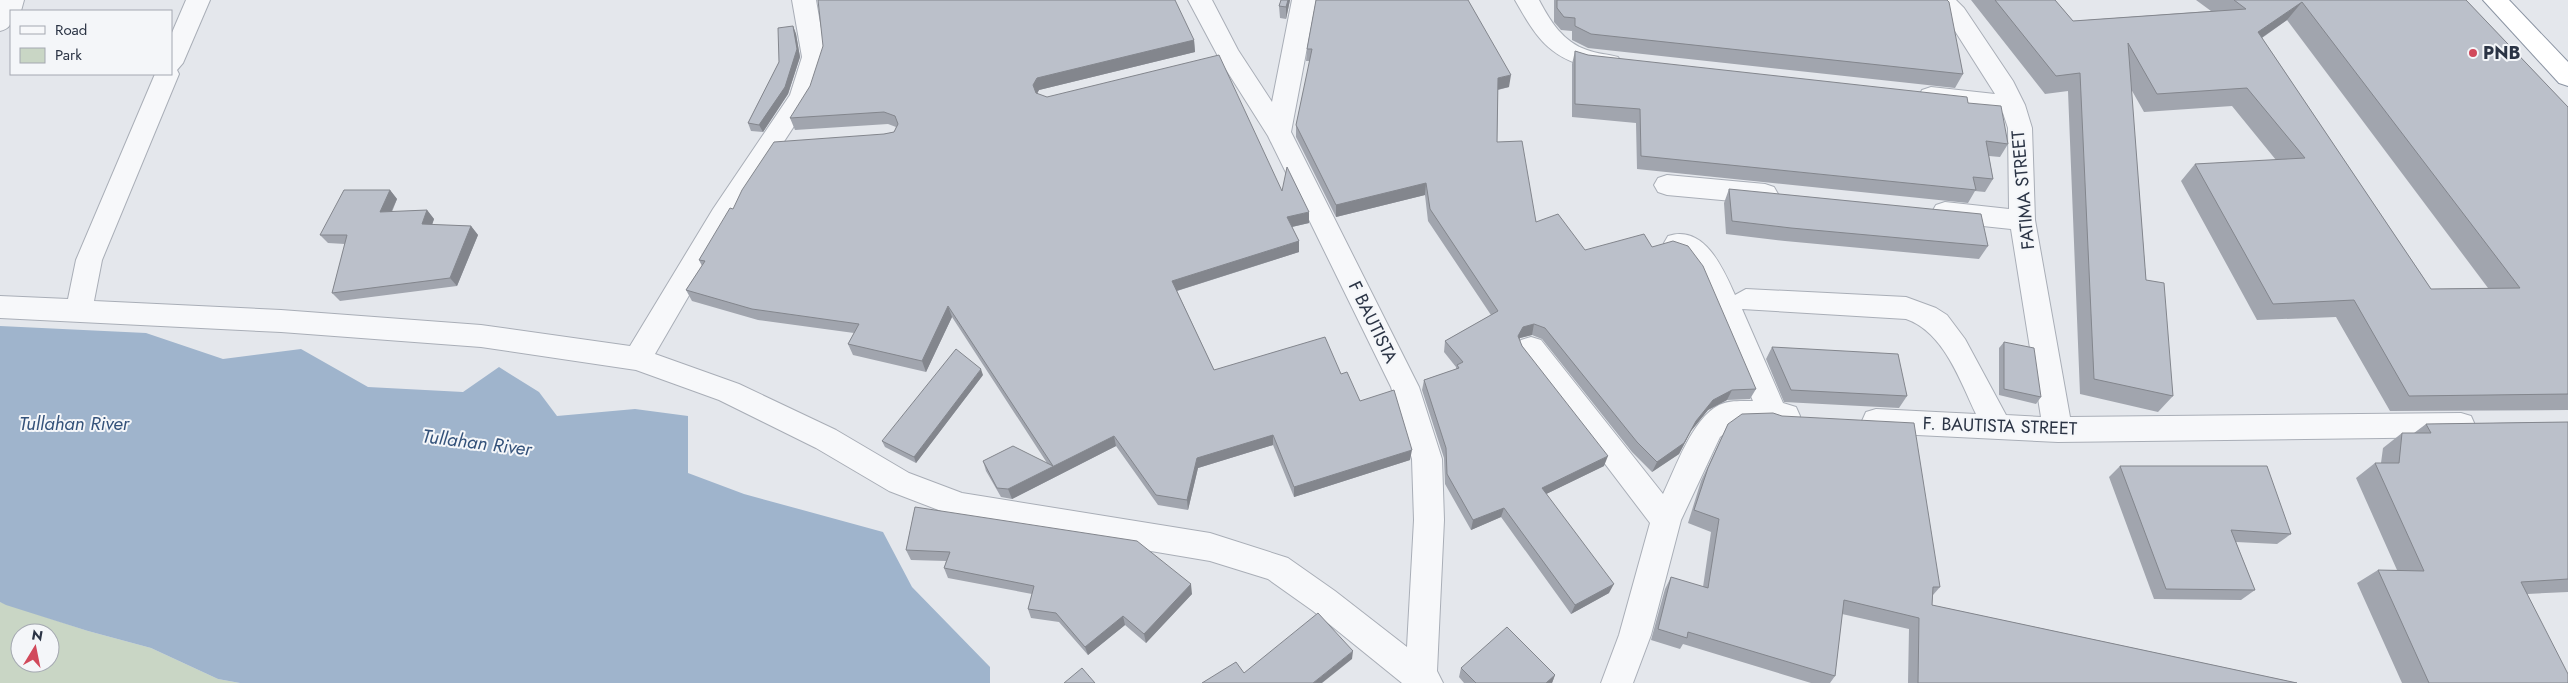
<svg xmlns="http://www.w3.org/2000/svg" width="2568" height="683" font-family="Jost,sans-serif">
<rect width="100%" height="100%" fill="#e4e7ec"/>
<path fill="#c9d6c5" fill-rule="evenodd" d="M0,602L88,631L151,648L218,679L240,683H0ZM20,633H50V663H20Z"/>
<path fill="#9fb4cc" d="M0,326L146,333L223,359L301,349L368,387L463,392L499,367L539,392L557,416L635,409L688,416V473L744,494L883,532L912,587L990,667V683H240L218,679L151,648L88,631L6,605L0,602Z"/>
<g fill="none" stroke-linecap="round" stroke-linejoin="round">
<defs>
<path id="minor" d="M0,0H24L21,11H11C11,23 12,28 0,31Z
M186,0H210L183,63L177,70L179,74L102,260L94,301L281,310L481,325L630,346L713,209L790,95L802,57L792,0H816L826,57L813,97L731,223L655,354L739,384L836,430L909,473L962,493L1210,533L1288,558L1335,591L1407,647L1414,520L1412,459L1391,387L1268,136L1220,60L1188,0H1212L1238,50L1272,102L1292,0H1316L1291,132L1419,387L1442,459L1444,520L1437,671L1443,683H1402L1313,611L1268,579L1210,561L962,519L889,491L816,448L719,400L636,370L481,347L281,332L0,318V296L68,299L76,260L155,74H171V35Z
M1515,0H1539C1550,21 1563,42 1587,50C1597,54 1608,54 1618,57L1622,63L1618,69C1608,72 1598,70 1588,67C1547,56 1535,35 1515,0Z
M1931,0H1956L1964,8L2013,81L2025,105L2032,128L2035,220L2070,417L2461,413L2471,416L2475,425L2471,434L2461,437L2058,442L1876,433L1866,430L1862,421L1866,412L1876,409L1976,414C1960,381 1944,332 1906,319L1742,309L1783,403L1796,407L1800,416L1796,425L1786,428L1766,425L1734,426L1720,437L1681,520L1651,635L1633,683H1601L1619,635L1650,523L1517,348L1521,340L1531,337L1541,340L1663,494C1676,467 1692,419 1719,405C1729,400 1742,401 1753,401L1700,276L1685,256L1668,250L1664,243L1668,236C1704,224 1723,268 1735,295L1746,289L1906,297L1936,308L1947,315L1965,339L2006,415L2041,417L2011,229L1945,222L1936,219L1932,212L1936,205L1945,202L2009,209L2008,128L2003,113L1931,105L1922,102L1919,96L1922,90L1931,87L1995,94L1948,20Z
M1667,175L1765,184L1774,187L1778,194L1774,201L1765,204L1667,195L1658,192L1654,185L1658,178Z"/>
<path id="highway" d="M2483,0H2509L2568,62V86L2559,83Z"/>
</defs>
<use href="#minor" stroke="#a9aeb7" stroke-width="2"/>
<use href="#highway" stroke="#8b94a3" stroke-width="2"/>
<use href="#minor" fill="#f7f8fa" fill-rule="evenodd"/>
<use href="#highway" fill="#fff" fill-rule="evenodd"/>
</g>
<path fill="#a1a5ae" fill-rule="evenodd" d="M1281,0H1290L1286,19L1280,18L1279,6Z
M1316,0L1509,87L1498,90L1497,142L1536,222L1585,250L1652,247L1756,389L1750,399L1727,400L1708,410L1691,431L1679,454L1652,472L1632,452L1542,339L1532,335L1520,338L1519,340L1522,346L1604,466L1546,494L1609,593L1571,614L1501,517L1471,530L1445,484L1444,458L1422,390L1424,380L1456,369V367L1444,352L1445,341L1491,315L1428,221L1425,195L1336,217L1296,137V125L1310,61H1306L1307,49Z
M1554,0H1947L1963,74L1955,88L1588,48L1572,40V31L1561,30L1554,22Z
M1971,0H2055L2073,21L2211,11L2196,0H2466L2568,107V410L2390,411L2336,317L2257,320L2181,181L2195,164L2276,160L2232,106L2144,112L2131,89L2146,280L2173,396L2158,412L2080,394L2068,91L2045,94ZM2287,20L2488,288L2431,289L2262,38Z
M793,26L796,34L800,57L788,94L763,132L751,131L748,123L779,62Z
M1194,40L1195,52L1039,90L1037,94L1282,191L1309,223L1292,227L1299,241V252L1177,291L1214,370L1341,374L1360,401L1410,460L1294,497L1273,445L1198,468L1188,510L1158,505L1116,446L1012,499L1001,497L986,471L983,461L1047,463L952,317L926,372L853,355L848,344L854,333L758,320L692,301L686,290L702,266L699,260L733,209L884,134L894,132L896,127L888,124L795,130L790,118Z
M1575,51L1588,55L1968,103L2008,144L2000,157L1989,156L1993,179L1985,192L1975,191L1968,203L1637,169L1636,123L1572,117V64Z
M1729,189L1988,246L1979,259L1785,241L1726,234L1724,203Z
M390,190L397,199L392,212L427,210L434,219L432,225L471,226L478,235L457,286L340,301L332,293L345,244L328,243L320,235Z
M2004,342L2041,397L2036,404L1999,395V348Z
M1772,347L1907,396L1899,408L1784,402L1766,359Z
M983,375L916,463L885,447L882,441Z
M2568,422V592L2527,594L2568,683H2402L2357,583L2378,570H2397L2356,478L2375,463H2381L2383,448L2402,433H2414L2426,424Z
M1728,424L1940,587L1933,595L1932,605L2297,683H1908L1909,629L1842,614L1835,676L1830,683H1811L1683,644L1680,649L1651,640L1665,589L1671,577L1703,587L1711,532L1688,523L1701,481Z
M2120,466L2291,534L2277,544L2236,542L2255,590L2241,600L2154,599L2109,477Z
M915,507L1192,594L1146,643L1125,625L1088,655L1059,622L1031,618L1028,609L1032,594L948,578L944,568L946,561L911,560L906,550Z
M1461,668L1555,675L1552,683H1464L1459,677Z"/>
<path fill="#83868d" d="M1288,0H1290L1286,19V7Z
M2302,2L2287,20L2244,50L2258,32Z
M793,26L796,34L800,57L788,94L763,132L759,125Z
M1194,40L1195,52L1039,90L1035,97L1033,85L1037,78Z
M1511,75L1509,87L1496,90L1498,78Z
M1426,183L1425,195L1336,217V205Z
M390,190L397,199L387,221L380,212Z
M427,210L434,219L429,233L422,224Z
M1309,212V223L1287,228V217Z
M471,226L478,235L457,286L450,278Z
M1299,241V252L1173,292L1172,281Z
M948,306L952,317L926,372L922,361Z
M1534,324L1532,335L1520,338L1515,347L1518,336L1523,327Z
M981,369L983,375L916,463L914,457Z
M1732,390L1727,400L1708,410L1691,431L1679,454L1652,472L1657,462L1696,421L1713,400Z
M1273,435V445L1198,468L1188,510L1187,500L1197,458Z
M1114,436L1116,446L1012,499L1008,489Z
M1412,450L1410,460L1294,497V487Z
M1608,456L1604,466L1538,498L1542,488Z
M1504,508L1501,517L1471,530L1473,520Z
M1191,584L1192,594L1146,643L1144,634Z
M1614,584L1609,593L1571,614L1575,605Z
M1123,616L1125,625L1088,655L1085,647Z
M1353,651L1352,659L1322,683H1313Z
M1555,675L1552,683H1546Z"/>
<path fill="#bbc0ca" stroke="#83868d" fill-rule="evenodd" d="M818,0H1175L1194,40L1037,78L1033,85L1036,93L1047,97L1219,55L1282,191L1287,167L1309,212L1287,217L1299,241L1172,281L1214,370L1325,337L1341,374L1347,372L1360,401L1394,390L1412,450L1294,487L1273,435L1197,458L1187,500L1156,495L1114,436L1008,489L997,488L983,461L1013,446L1053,466L948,306L922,361L848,344L859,324L752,309L686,290L705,261L699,260L727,213L730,208L733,209L742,190L774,142L884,134L894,132L898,124L895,116L884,112L790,118L810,86L823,46Z
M1281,0H1288L1286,7L1279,6Z
M1316,0H1468L1511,75L1498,78L1497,142L1522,141L1536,222L1558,214L1585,250L1644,234L1652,247L1673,241L1688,246L1703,266L1756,389L1732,390L1713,400L1696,421L1684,443L1657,462L1637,442L1545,328L1534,324L1523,327L1518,336L1522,346L1608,456L1542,488L1614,584L1575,605L1504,508L1473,520L1447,474L1446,448L1424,380L1459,368L1457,365L1463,362L1445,341L1498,311L1430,209L1426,183L1336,205L1296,125L1312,49H1307Z
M1557,0H1947L1949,2L1963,74L1591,34L1575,26V18L1564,17L1557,8Z
M1995,0H2055L2073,21L2246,9L2234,0H2466L2568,107V394L2409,396L2354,300L2273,304L2195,164L2305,158L2247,88L2157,94L2128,43L2146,280L2164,283L2173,396L2094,379L2080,73L2056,76ZM2302,2L2520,288L2431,289L2258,32Z
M793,26L797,49L785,87L759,125L748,123L779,62L778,28Z
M1575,51L1588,55L1967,97L1968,103L2001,106L2008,144L1986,141L1993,179L1973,177L1976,190L1641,156L1640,109L1575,104Z
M1729,189L1981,214L1988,246L1791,228L1732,221Z
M344,190H390L380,212L427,210L422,224L471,226L450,278L332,293L347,235H320Z
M2004,342L2034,348L2041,397L2004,389Z
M1772,347L1898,354L1907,396L1791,390Z
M956,349L981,369L914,457L882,441Z
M1773,413L1782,416L1914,423L1940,587H1933L1932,605L2297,683H1918L1919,618L1844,600L1835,676L1688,632L1687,638L1658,629L1671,577L1708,588L1719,519L1694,510L1708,468L1728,424L1742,414Z
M2568,422V579L2521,582L2568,674V683H2429L2378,570L2424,571L2375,463H2399L2402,433H2431L2426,424Z
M2120,466H2267L2291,534L2231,530L2255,590L2166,589Z
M915,507L1137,541L1191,584L1144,634L1123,616L1085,647L1056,613L1028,609L1034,586L944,568L950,552L906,550Z
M1318,613L1353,651L1313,683H1202L1236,662L1244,673Z
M1507,627L1555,675L1546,683H1476L1461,668Z
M1082,668L1095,683H1064Z"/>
<circle fill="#d1495b" stroke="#f4f6f9" stroke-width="2" cx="2473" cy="53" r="5"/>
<g text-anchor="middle" stroke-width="4" stroke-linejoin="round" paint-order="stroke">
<g font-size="18" font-weight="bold" fill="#2b3445" stroke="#f4f6f9" text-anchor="start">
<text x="2483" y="59">PNB</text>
</g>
<g font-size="18" fill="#2b3445" stroke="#f4f6f9">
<text transform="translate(2023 190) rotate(-95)" y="6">FATIMA STREET</text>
<text transform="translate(1373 322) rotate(64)" y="6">F BAUTISTA</text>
<text transform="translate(2000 426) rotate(2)" y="6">F. BAUTISTA STREET</text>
</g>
<g font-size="19" font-style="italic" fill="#34527a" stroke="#f4f6f9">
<text x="74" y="430">Tullahan River</text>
<text transform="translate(477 442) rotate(7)" y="7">Tullahan River</text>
</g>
</g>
<rect x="10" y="10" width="162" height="65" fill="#f4f6f9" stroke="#a4a8b1"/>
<rect x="20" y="26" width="25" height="8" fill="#f7f8fa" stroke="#a4a8b1"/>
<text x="55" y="35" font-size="15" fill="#2b3445">Road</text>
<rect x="20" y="48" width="25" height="15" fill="#c9d6c5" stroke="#a4a8b1"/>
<text x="55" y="60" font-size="15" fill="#2b3445">Park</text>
<g transform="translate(35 648) rotate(10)"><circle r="24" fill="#f4f6f9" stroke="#a4a8b1"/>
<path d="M0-4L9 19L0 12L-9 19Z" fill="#d1495b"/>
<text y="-8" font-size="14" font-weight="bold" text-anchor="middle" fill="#2b3445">N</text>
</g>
</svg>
